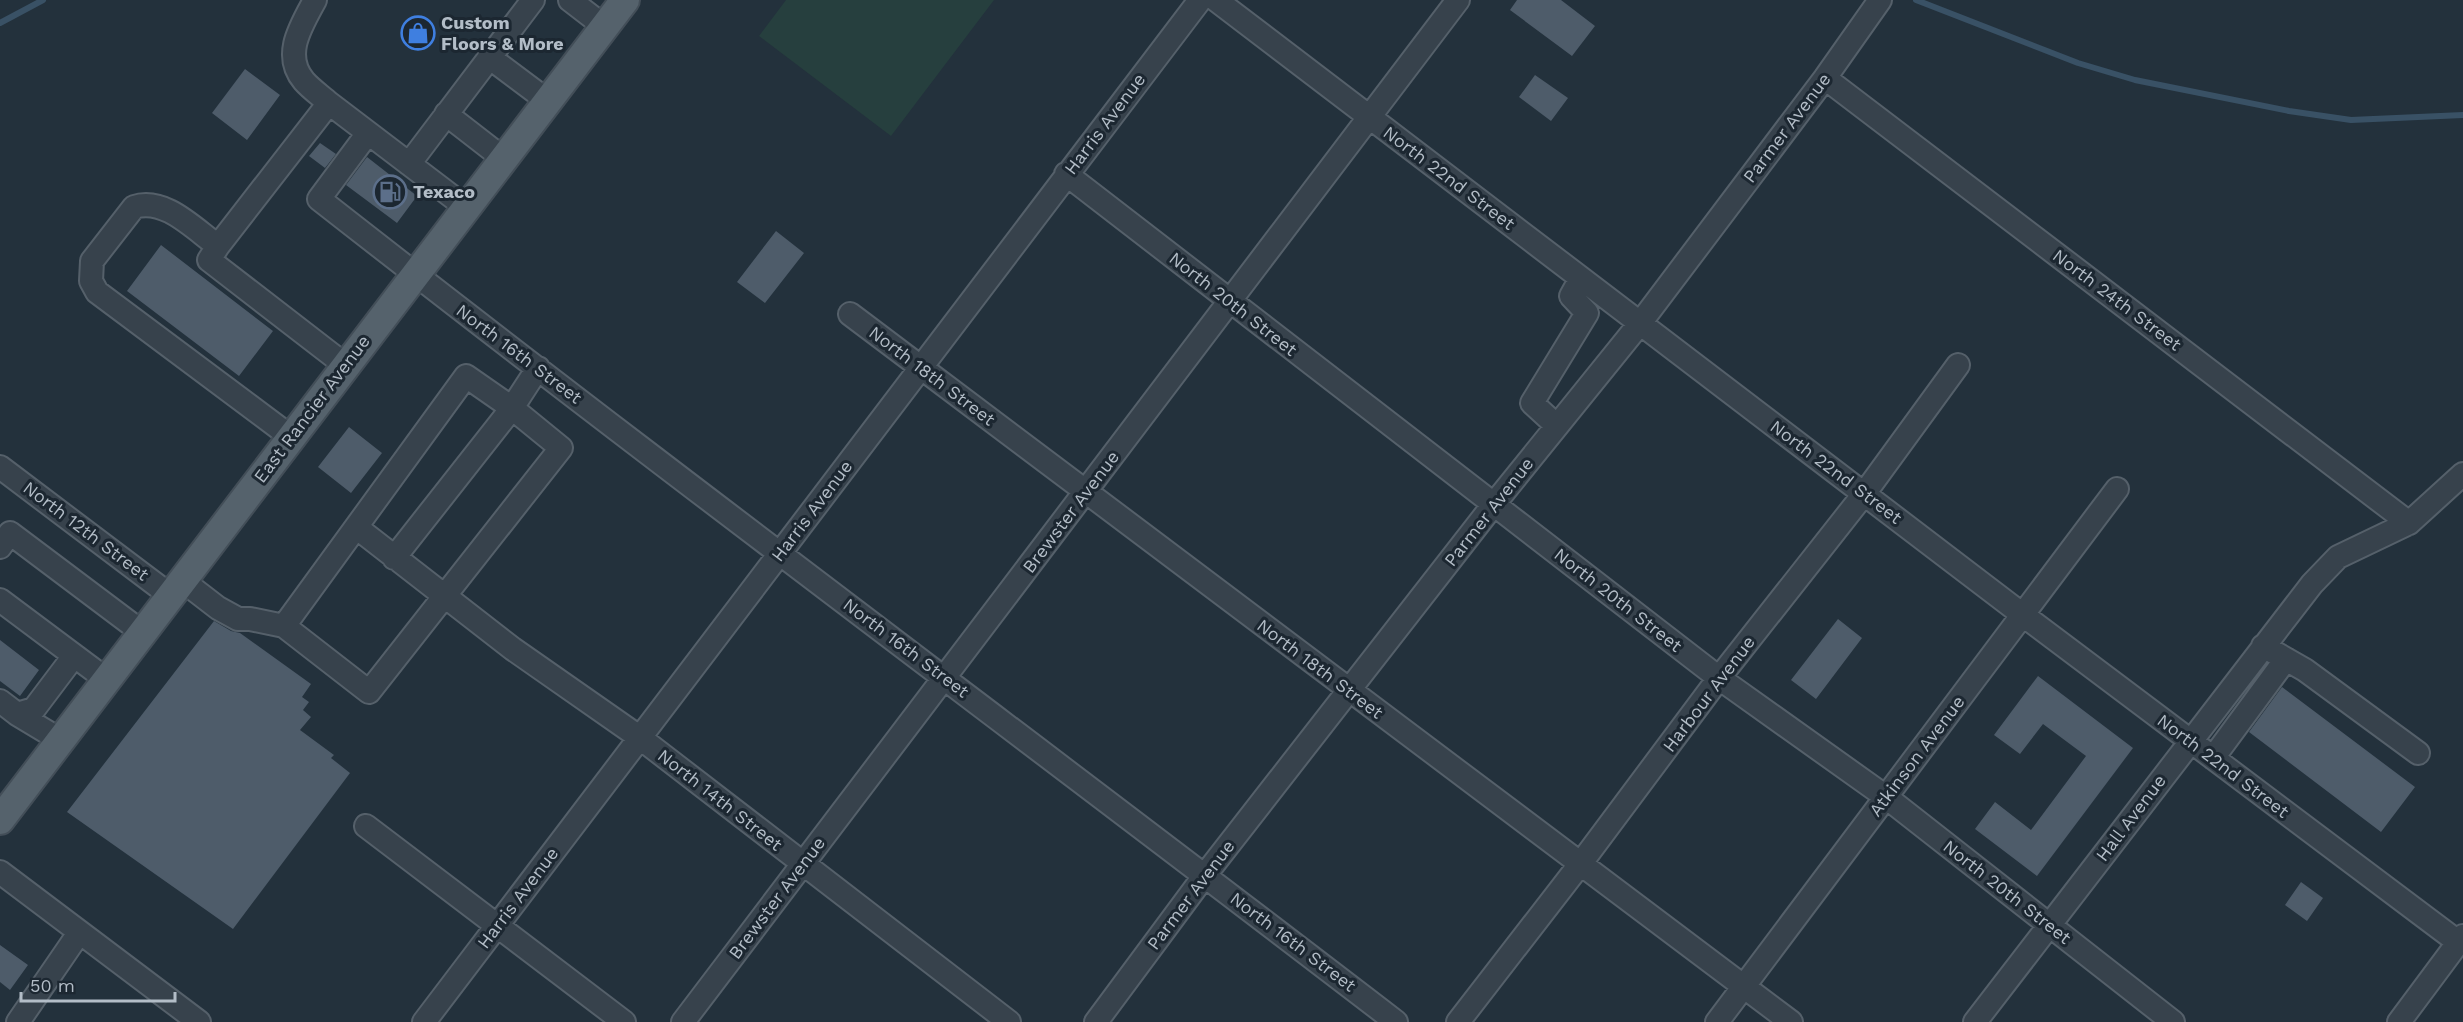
<svg xmlns="http://www.w3.org/2000/svg" width="2463" height="1022" font-family="'Work Sans',sans-serif">
<rect width="100%" height="100%" fill="#23313c"/>
<path fill="#263f3e" d="M786,0H994L891,136L759,36Z"/>
<g fill="none" stroke-linecap="round" stroke-linejoin="round">
<path stroke="#395165" stroke-width="6" d="M1916,0L2078,63L2135,80L2289,111L2351,120L2463,115
M0,23L43,0"/>
</g>
<path fill="#4e5c6a" d="M1517,0H1561L1595,26L1572,56L1510,10Z
M245,69L280,95L247,140L212,113Z
M1535,75L1568,98L1551,121L1519,97Z
M320,143L336,154L325,168L309,156Z
M367,157L417,196L397,223L346,185Z
M776,231L804,253L765,303L737,282Z
M161,245L273,331L239,376L127,291Z
M349,427L382,453L351,493L318,467Z
M1838,619L1862,638L1816,699L1791,680Z
M214,621L231,631L240,633L311,684L302,697L309,702L303,710L311,717L300,730L334,755L331,758L350,773L233,929L67,812Z
M0,640L39,670L20,696L0,681Z
M2038,676L2133,748L2037,876L1975,829L1995,802L2031,830L2086,756L2043,724L2020,754L1994,735Z
M2282,687L2415,787L2381,832L2249,732Z
M2301,882L2323,898L2307,921L2285,905Z
M0,945L28,965L10,990L0,982Z"/>
<g fill="none" stroke-linecap="round" stroke-linejoin="round">
<defs>
<path id="minor" d="M315,0C301,26 282,55 304,81C311,89 321,96 329,103
M570,0L605,27
M1216,0L2023,615L2458,942
M489,57L549,102
M1825,78L2409,523
M446,114L504,159
M368,133L319,199C675,478 1038,747 1396,1022
M409,164L533,0
M1066,174L1719,678L1886,797L2173,1022
M218,246L209,260L345,365
M850,314L1791,1022
M1557,426L1532,403L1587,313L1571,296L1581,278
M291,437L97,292L91,281L92,261L134,207C165,197 194,229 218,246L329,103L467,208
M0,467L171,596
M356,527L513,649L639,737L1009,1022
M0,547L10,533L143,633
M183,581L218,608L238,619H250L284,626L466,376L512,408L538,368
M0,600L107,680
M284,626L369,692L561,448L512,408L394,558
M2263,646L2305,670L2418,753
M0,701L17,714L62,741
M17,714L34,709L74,656
M2213,758L2286,659
M366,826L624,1022
M0,872L199,1022
M18,1022L79,933
M424,1022L1200,0
M683,1022L1458,0
M1096,1022L1205,875L1494,504L1641,322L1825,78L1880,0
M1458,1022L1581,863L1719,678L1864,494L1958,365
M1717,1022L2117,489
M1975,1022L2312,584L2338,557L2409,523L2463,474
M2399,1022L2463,936"/>
<path id="major" d="M0,820L625,0"/>
</defs>
<use href="#minor" stroke="#55606a" stroke-width="26"/>
<use href="#major" stroke="#434e58" stroke-width="32"/>
<use href="#minor" stroke="#37424c" stroke-width="22"/>
<use href="#major" stroke="#55626c" stroke-width="28"/>
</g>
<defs>
<symbol id="shop-ring" viewBox="-11 -11 22 22"><circle r="9.5" fill="#1c2731" stroke="#3f7fe0" stroke-width="1.5"/><path d="M-5-2.5h2.3a2.7 3.5 0 0 1 5.4 0H5L5.5 6h-11ZM-1.5-2.5h3a1.5 2.3 0 0 0-3 0Z" fill="#3f7fe0"/></symbol>
<symbol id="fuel-ring" viewBox="-11 -11 22 22"><circle r="9.5" fill="#1c2731" stroke="#5c6f8a" stroke-width="1.5"/><path d="M-5.5-6h7V0h2V4h1.3V-2.5L3-4.5l.8-.8L6-3V5H2.5V1h-1V6h-7ZM-4.2-4.7v3.2H.2V-4.7Z" fill="#5c6f8a"/></symbol>
</defs>
<g fill-rule="evenodd">
<use href="#shop-ring" x="399" y="14" width="38" height="38"/>
<use href="#fuel-ring" x="371" y="173" width="38" height="38"/>
</g>
<g text-anchor="middle" stroke-width="6" stroke-linejoin="round" paint-order="stroke">
<g font-size="18" font-weight="bold" fill="#b3bdc7" stroke="#1c2731" text-anchor="start">
<text x="441" y="29">Custom<tspan x="441" dy="21">Floors &amp; More</tspan></text>
<text x="413" y="198">Texaco</text>
</g>
<g font-size="18" fill="#b3bdc7" stroke="#1c2731">
<text transform="translate(1105 124) rotate(-53)" y="6">Harris Avenue</text>
<text transform="translate(1787 128) rotate(-53)" y="6">Parmer Avenue</text>
<text transform="translate(1449 178) rotate(37)" y="6">North 22nd Street</text>
<text transform="translate(2117 300) rotate(37)" y="6">North 24th Street</text>
<text transform="translate(1233 304) rotate(38)" y="6">North 20th Street</text>
<text transform="translate(519 354) rotate(37)" y="6">North 16th Street</text>
<text transform="translate(932 376) rotate(37)" y="6">North 18th Street</text>
<text transform="translate(312 409) rotate(-53)" y="6">East Rancier Avenue</text>
<text transform="translate(1836 472) rotate(37)" y="6">North 22nd Street</text>
<text transform="translate(812 511) rotate(-53)" y="6">Harris Avenue</text>
<text transform="translate(1071 512) rotate(-53)" y="6">Brewster Avenue</text>
<text transform="translate(1489 512) rotate(-52)" y="6">Parmer Avenue</text>
<text transform="translate(86 531) rotate(37)" y="6">North 12th Street</text>
<text transform="translate(1618 600) rotate(38)" y="6">North 20th Street</text>
<text transform="translate(906 648) rotate(37)" y="6">North 16th Street</text>
<text transform="translate(1320 669) rotate(37)" y="6">North 18th Street</text>
<text transform="translate(1709 694) rotate(-53)" y="6">Harbour Avenue</text>
<text transform="translate(1917 756) rotate(-53)" y="6">Atkinson Avenue</text>
<text transform="translate(2223 766) rotate(37)" y="6">North 22nd Street</text>
<text transform="translate(720 800) rotate(38)" y="6">North 14th Street</text>
<text transform="translate(2131 818) rotate(-53)" y="6">Hall Avenue</text>
<text transform="translate(2007 892) rotate(38)" y="6">North 20th Street</text>
<text transform="translate(1191 895) rotate(-53)" y="6">Parmer Avenue</text>
<text transform="translate(518 898) rotate(-53)" y="6">Harris Avenue</text>
<text transform="translate(777 898) rotate(-53)" y="6">Brewster Avenue</text>
<text transform="translate(1293 942) rotate(37)" y="6">North 16th Street</text>
</g>
</g>
<path d="M21 992v9h154v-9" fill="none" stroke="#b3bdc7" stroke-width="3"/>
<text x="30" y="992" font-size="18" fill="#b3bdc7" stroke="#1c2731" stroke-width="4.5" paint-order="stroke">50 m</text>
</svg>
